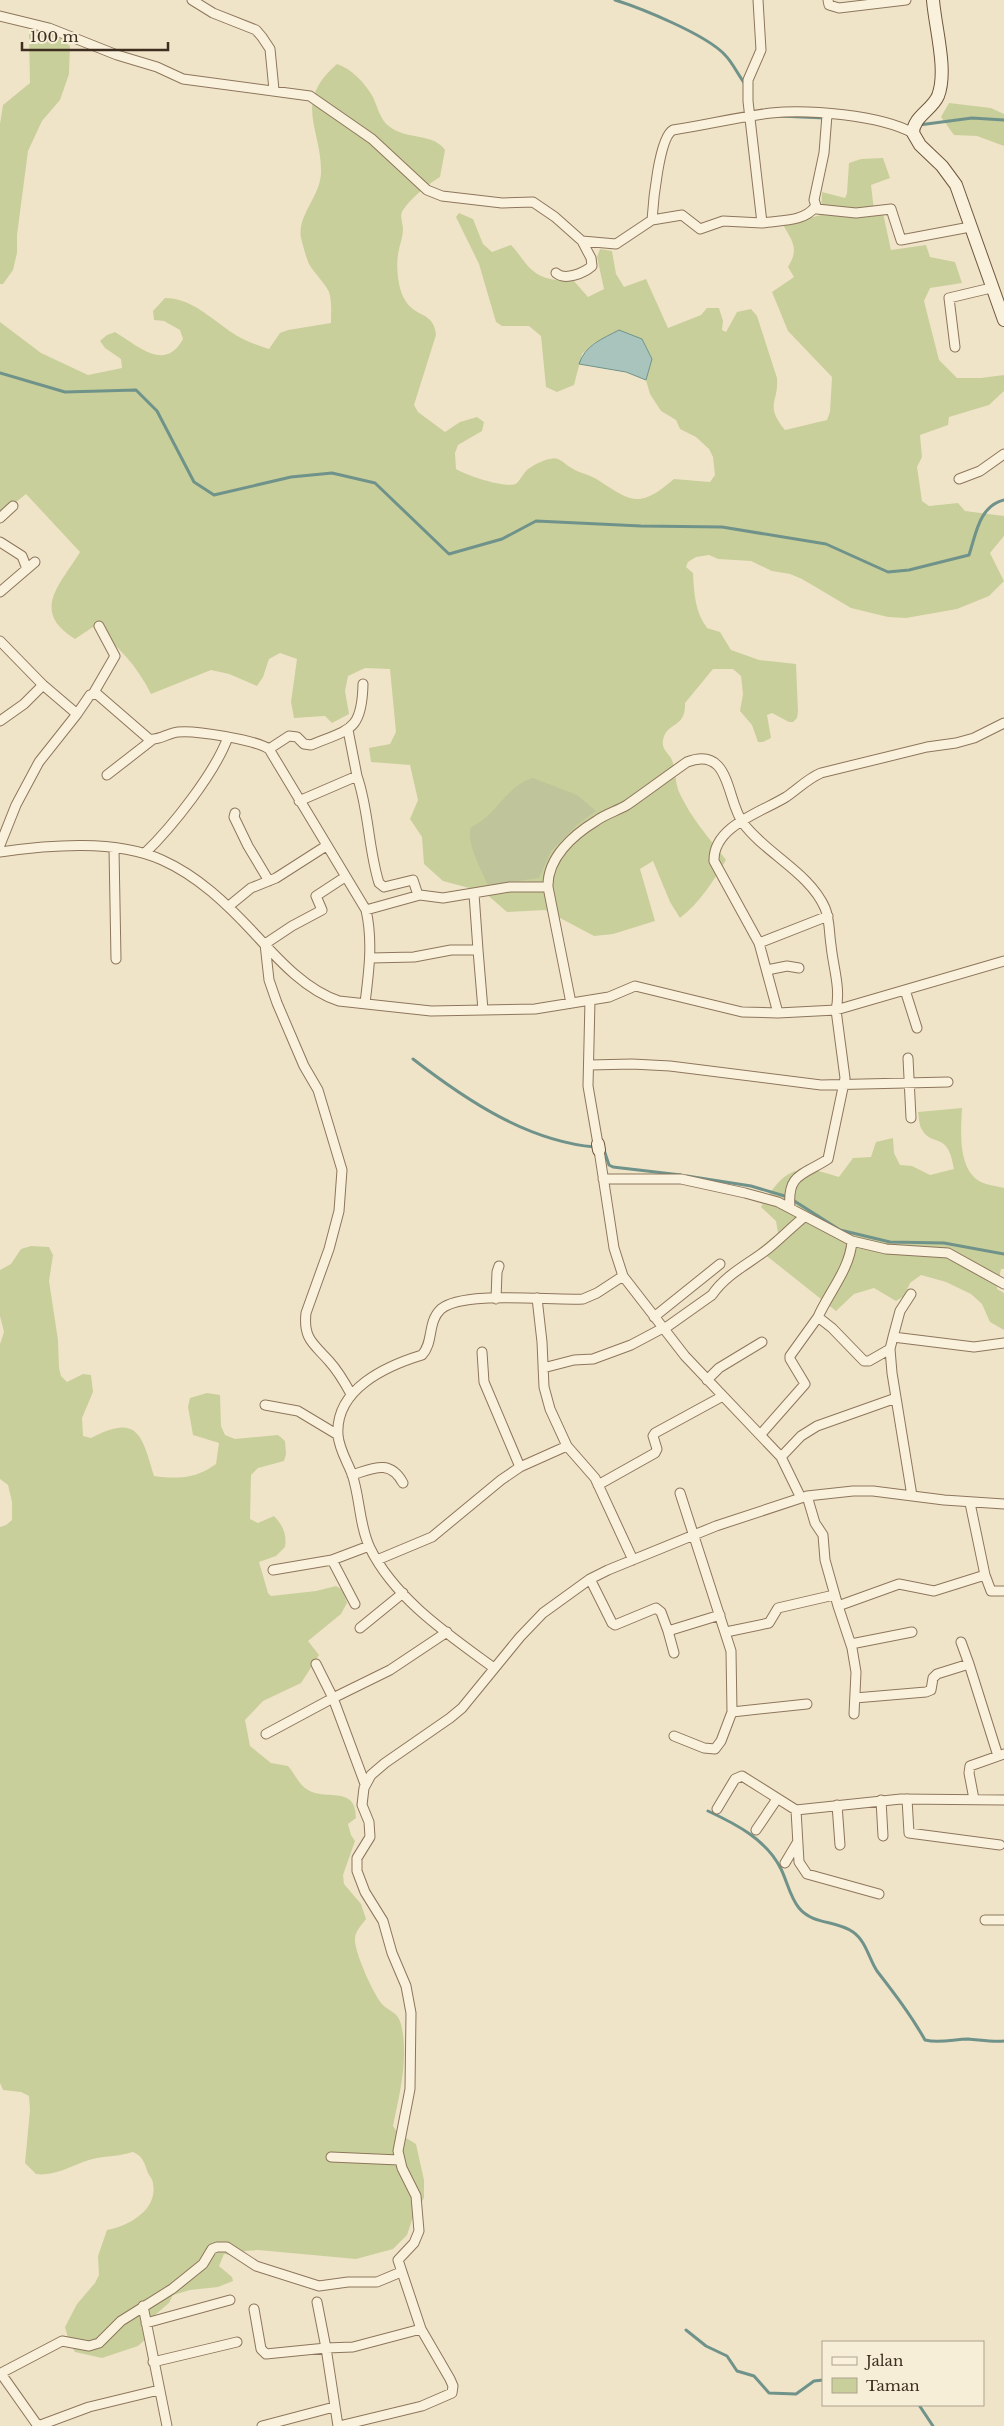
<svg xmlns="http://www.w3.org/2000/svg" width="1004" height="2426" font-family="'Libre Baskerville',serif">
<rect width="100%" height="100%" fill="#f0e4c8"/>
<path fill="#c9cf9b" d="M40,30L60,38L70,46L69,74L60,100L42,121L28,151L17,235V253L13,270L3,284H0V124L3,105L30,83L29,33Z
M337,64C352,69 365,83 373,97C378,108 380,120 390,127C407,140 434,133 445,150L440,177C427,185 411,198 403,210C399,216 403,223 403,229C403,238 399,246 398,255C396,267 398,290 405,300C415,318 434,311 436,335L414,405L418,412L445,432L460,422L477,417L484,422L482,431L458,445L455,453L456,469C465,475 509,490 517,483C520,480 523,474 526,471C531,466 543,460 550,459C559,456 563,463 570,467C578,473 589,474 598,480C633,503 640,508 674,479L710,482L715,475L713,457L709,449L696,437L680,429L676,420L661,411L650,394L646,380L652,359L642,339L619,331L594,343L582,354L574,385L557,392L546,387L541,336L529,326H502L496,322L479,264L456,217L459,213L473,219L483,244L492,252L511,245C519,253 524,263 532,270C542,280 561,281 574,281L588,297L604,289L597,257L600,249L612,251L616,274L624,287L646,279L668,328L701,315L707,308H719L723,321L722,330L726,332L737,312L751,309L757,316L777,378C779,403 764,404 785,430L827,420L830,412L832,377L788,331L772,292L794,277L788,267C799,249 793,242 783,225L821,215L822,192L845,198L847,193L849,163L861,159L883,158L890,178L871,185L874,210L883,213L891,250L926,245L930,257L955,262L962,283L930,288L924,301L939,360L957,378H981L1004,375V391L989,405L949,417L948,425L920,435L922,457L917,467L922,501L929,506L958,503L965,511L1004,516V536L990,553L1004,581L989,596L957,609L906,618L888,617L851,608L802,579L790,574L772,571L751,561L718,559L709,555L696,557L688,562L686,567L693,573C694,593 695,612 707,628L720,632L731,650L759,660L796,664L798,712L797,718L793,722H789L772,713L767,715L771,738L763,742H758L752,725L740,711L743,694L741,676L733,669H713L685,703C686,729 667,721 663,740C661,751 671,754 673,763C676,773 675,784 680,794C691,818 710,839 726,860C713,881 700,903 680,918L670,902L653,861L640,869L655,921L613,934L594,936L545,910L507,912L484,892L443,881L424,864L422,837L410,819L418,800L410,765L371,762L369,748L390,744L396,732L390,669L365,668L348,676L345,691L349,714L332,723L325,716L294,718L291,702L297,659L280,653L269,659L263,677L257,686L229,674L211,670L151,694C137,666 119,646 93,627L75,639C30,611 60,585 80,552L26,494L0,515V322L41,353L88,375L122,368L121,359L105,348L100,341L107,335L115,332C137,345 165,373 183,339L180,330L164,321L154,320L153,311L165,298C196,298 217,326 243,339C251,343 260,346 269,349L280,333L288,330L331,323C331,314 332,301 329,292C324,282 315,274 309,264C306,257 303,246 301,238C297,215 320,197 321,173C322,128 292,103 337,64Z
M949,103L991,108L1004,114V146L977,136L954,135L941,117Z
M962,1108C961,1129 957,1170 981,1182C987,1185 997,1186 1004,1188V1269H1001L997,1289L1004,1293V1330L990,1322L982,1304L971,1294L946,1282L921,1275L910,1283L904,1296L896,1301L874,1288L854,1294L836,1311L758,1249L778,1233L776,1221L761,1207C784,1169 796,1162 839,1177L853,1158L871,1157L876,1142L893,1138L894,1153L900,1165L912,1166L930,1175L954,1169C948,1129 932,1149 921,1128C919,1124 919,1117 918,1112Z
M31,1246L49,1247L53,1255L49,1281L58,1340L59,1368L61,1376L67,1382L83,1374L91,1375L93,1392L82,1418L83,1436L91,1438C138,1413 142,1435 154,1476C177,1479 196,1479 216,1464L219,1443L193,1435L188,1407L190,1398L207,1393L220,1395L221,1426L225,1435L235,1439L278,1435L285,1441L286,1454L284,1461L258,1468L251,1475L250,1519L258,1523L274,1516C283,1525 287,1535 285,1547L276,1556L259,1562L268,1593L271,1596L316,1591L336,1586L343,1590L347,1603L341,1614L308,1641L319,1655L301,1683L263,1701L245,1720L250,1746L271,1763L288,1766C295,1774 299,1785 308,1790C327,1801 356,1785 356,1818L348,1824L351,1835L355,1841L343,1875L344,1884L361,1904L366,1919C362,1925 355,1931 355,1939C354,1951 374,1996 383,2005C390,2012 398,2012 401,2024C409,2057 400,2092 393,2126L398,2133L416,2144L424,2180V2198L414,2214L407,2235L393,2249L356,2259L258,2250L245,2251L238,2256L224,2254L219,2266L232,2277L233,2281L218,2287L190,2290L173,2295L169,2303L155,2315L147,2338L138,2346L102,2358L75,2352L69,2342L65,2327L77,2304L95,2283L99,2275L98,2256L107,2230C128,2226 158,2210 153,2184C153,2179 150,2177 148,2173C144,2163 144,2157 133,2152C120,2156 110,2156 97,2158C76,2162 58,2177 36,2174L25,2163L30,2110L29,2096L21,2092L3,2090L0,2083V1527L6,1525L12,1520V1502L8,1485L0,1479V1344L4,1332L0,1316V1270L11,1264L21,1249Z"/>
<path fill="#bfc49a" d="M533,778L577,795L596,811L578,824L551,851L539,878L488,885C482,872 465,840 471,827C496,817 505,786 533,778Z"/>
<path fill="#a9c4bc" stroke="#6f938a" d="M619,330L642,339L652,359L646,380L626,372L579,364C585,345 602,339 619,330Z"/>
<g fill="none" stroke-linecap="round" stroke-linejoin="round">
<path stroke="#6f938a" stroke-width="3" d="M615,0C641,8 707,35 725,55C733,63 738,75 745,84
M779,116L825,118
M919,125L972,118L1004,120
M0,373L65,392L136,390L157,411L194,482L214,495L291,477L332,473L375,483L449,554L502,539L536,521L641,526L722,527L826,544L888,572L909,570L969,555C976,534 979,506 1004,500
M413,1059C466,1100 527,1141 595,1147
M604,1150L609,1165L613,1167L681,1175
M687,1176L751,1186L788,1197L840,1230L890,1242L944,1243L1004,1254
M708,1811C736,1824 767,1840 781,1869C787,1881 790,1897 799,1908C813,1925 836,1920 853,1932C866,1941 869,1959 877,1971C894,1993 911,2015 925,2040C940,2044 954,2039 968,2039C981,2040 992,2042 1004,2041
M686,2330L706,2346L727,2356L737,2371L754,2376L769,2393L796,2394L814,2381L823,2380
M919,2405L933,2426"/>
<defs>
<path id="street" d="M192,0L213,13L256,30L262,37L270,49L274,90
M758,0L761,50L748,80V101L762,223C780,220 804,222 815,207
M828,0L829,5L839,8L906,0
M0,16L49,28L117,55L157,67L183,79L310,96L372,139L427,190L442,196L502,203L533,202L555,217L582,241L616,244L652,220L682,215L700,229L723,221L762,223
M827,115L824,153L814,200L817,209L856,213L891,209L901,240L970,227
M652,220C653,204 659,137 673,130C706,125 738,117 771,113C808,109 880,115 913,133
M556,273C565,281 584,273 592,266L591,258L582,241
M955,347L949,298L991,288
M959,479L980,471L1004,454
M0,518L13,506
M0,542L22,556L27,569
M0,592L35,562
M0,641L43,685L77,714L39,762L16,805L0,845
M93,694L115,656L99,626
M77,714L90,695L97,694L149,739C158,741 168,733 178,732C195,730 256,740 269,749L366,910C373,941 369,971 365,1003
M0,721L24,704L43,685
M348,730L357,776
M269,749L289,736L297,737L304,744L311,745C350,729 362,731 363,684
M107,775L152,740
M299,801L357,776C369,810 368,848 379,883L384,887L413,880L418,895
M235,813L234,817L248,846L269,881
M114,849L116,959
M0,852C49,845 116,839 162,860C198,876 227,904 254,933C277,958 305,990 339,1001L431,1011L535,1009L609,997L635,986L742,1012L778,1013L836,1010L1004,961
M145,853C172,827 215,773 228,737
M345,877L316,896L322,910L292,926L265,944L269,980L277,1003L304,1066L318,1090L342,1170L339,1211L329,1249L306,1313C303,1339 314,1344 329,1361C338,1371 345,1383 351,1394
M474,894L478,950
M229,906L251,888L276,878L326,846
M366,910L420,895L443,898L510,887H548
M759,943L828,916
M371,958L414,957L451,950H478L483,1010
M767,970L787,966L799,968
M905,990L917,1028
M590,1000L588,1086L598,1144
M571,1003L548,887C547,858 573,835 596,821C605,814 617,811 627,805C647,791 667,776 687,762C731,745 726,800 743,823C765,853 810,873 825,908C830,920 829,933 831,945C833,967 841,988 836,1010L845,1078L828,1159C804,1175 787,1173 790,1207
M778,1013L759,943L714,861C713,826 762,812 786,797C798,789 807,779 821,773L927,747L956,743L974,738L1004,723
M908,1058L911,1118
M590,1065L632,1064L670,1066L821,1085L948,1082
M599,1150L614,1248L623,1276L685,1356L781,1457L801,1498
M603,1179H681L745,1193L778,1202L852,1241L886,1249L948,1253L1004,1284
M537,1298L542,1342L544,1387L550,1409L567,1446L595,1478L633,1560
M496,1299L497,1272L499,1266
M654,1317L720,1264
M818,1317C829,1292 850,1269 852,1241
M664,1329L712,1295C726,1274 749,1264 769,1248C781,1238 792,1227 804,1217
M893,1337L900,1311L911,1294
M482,1352L484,1382L520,1467L567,1446
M543,1368L574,1360L593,1359L631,1345L663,1328
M707,1380L719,1368L762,1342
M265,1405L298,1411L338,1435
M761,1434L805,1384L790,1359V1356L818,1317L832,1328L864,1361H869L890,1349
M781,1457L801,1436L817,1426L896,1398
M352,1475C374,1468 390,1459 403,1483
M598,1485L655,1453L657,1449L653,1436L655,1433L723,1396
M807,1496L815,1523L823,1535L825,1560L838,1606L899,1584L934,1591L985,1575L970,1503
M912,1496L892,1373L890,1349L893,1337L974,1347L1004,1343
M332,1560L355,1604
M377,1560L432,1537L501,1480L520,1467
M273,1570L332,1560L369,1546
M985,1575L991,1591H1004
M590,1579L612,1623L615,1625L656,1608L661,1612L668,1631L720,1615
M838,1606L852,1648L856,1672L854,1714
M360,1628L403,1593
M668,1631L674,1653
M726,1632L769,1623L778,1608L834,1595
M961,1642L969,1664
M851,1644L912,1632
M494,1668C449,1635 395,1599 370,1548C359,1525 360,1497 352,1474C347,1461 339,1449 338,1435C335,1389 386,1366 422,1355C434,1342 427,1322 441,1309C463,1290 551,1301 583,1299L597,1293L623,1276
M855,1698L926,1692L931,1690L933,1678L937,1674L969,1664L998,1756
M732,1712L807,1704
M266,1734L333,1698L316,1664
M674,1736L704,1748L715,1749L721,1741L732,1712L731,1651L680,1493
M365,1784L333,1698L390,1670L447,1632
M907,1799L909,1833L1000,1845
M974,1799L969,1773L970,1766L1004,1754
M881,1800L883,1836
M837,1805L840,1845
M717,1809L735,1779L742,1776L796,1810
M756,1830L777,1799
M785,1863L797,1843
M879,1894L807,1874L799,1862L796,1810L901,1799L1004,1800
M985,1920H1004
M331,2157L399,2160
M143,2306L167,2426
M254,2309L261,2349L266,2354L326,2348L317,2302
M146,2323L230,2300
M153,2362L237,2342
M38,2426L2,2375L3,2372L62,2341L89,2346L99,2343L121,2321L172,2289L203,2264L212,2249L217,2247H227L256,2266L319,2286L348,2282H377L401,2272
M38,2426L89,2407L159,2390
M262,2426L334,2407
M338,2426L326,2348L353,2347L421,2329L398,2260L414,2243L419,2231L416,2196L402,2168L398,2151L410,2089L411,2013L406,1986L392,1953L383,1921L365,1892L357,1871V1858L370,1837L369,1822L362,1805L364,1788L371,1775L385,1763L450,1718L462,1708L520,1637L543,1613L590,1579L608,1570L716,1526L807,1496L853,1491H873L944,1500L1004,1504
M339,2426L422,2406L452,2393L453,2386L450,2379L421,2329"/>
<path id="secondary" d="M933,0C935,27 948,71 938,96C932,110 913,117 913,133L920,145L942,166L956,185L1004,320
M598,1144L599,1150"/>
</defs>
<use href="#street" stroke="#8d765c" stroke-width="11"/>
<use href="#secondary" stroke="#6f573f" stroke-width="14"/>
<use href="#street" stroke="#faf1dc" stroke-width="9"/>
<use href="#secondary" stroke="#faf1dc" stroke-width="12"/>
</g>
<rect x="822" y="2341" width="162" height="65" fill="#f7eed8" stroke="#ada18e"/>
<rect x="832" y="2357" width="25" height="8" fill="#faf1dc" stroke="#ada18e"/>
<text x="866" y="2366" font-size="15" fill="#3d2e20">Jalan</text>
<rect x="832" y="2378" width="25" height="15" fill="#c9cf9b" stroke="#ada18e"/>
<text x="866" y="2391" font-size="15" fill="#3d2e20">Taman</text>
<path d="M22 42v8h146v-8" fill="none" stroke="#3d2e20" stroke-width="2.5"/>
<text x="30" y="42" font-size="15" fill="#3d2e20" stroke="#f7eed8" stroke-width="4" paint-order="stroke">100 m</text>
</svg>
